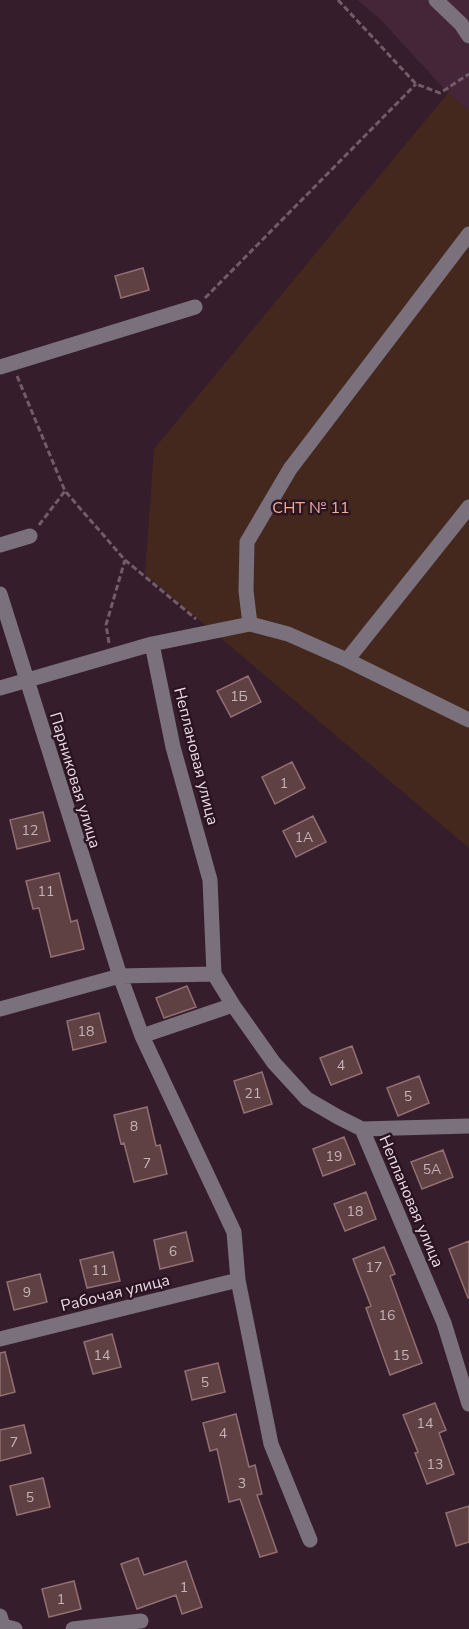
<svg xmlns="http://www.w3.org/2000/svg" width="469" height="1629" font-family="'Nunito Sans',sans-serif">
<rect width="100%" height="100%" fill="#361d2c"/>
<path fill="#442638" d="M357,0H469V111L448,93L380,19Z"/>
<path fill="#44281e" d="M448,93L469,111V848L145,574L154,449Z"/>
<path fill="#5f4043" stroke="#926f72" stroke-width="1.5" d="M143,268L149,290L121,298L115,276Z
M248,676L261,702L231,717L217,691Z
M292,762L305,788L275,804L262,777Z
M43,812L50,841L17,849L10,820Z
M313,816L326,842L296,857L283,831Z
M59,873L71,922L77,920L84,949L51,957L39,908L33,909L26,881Z
M187,986L196,1007L164,1018L156,998Z
M99,1013L106,1042L73,1050L67,1021Z
M352,1046L362,1073L331,1085L320,1058Z
M262,1072L272,1104L244,1113L234,1081Z
M419,1076L429,1103L398,1116L387,1088Z
M147,1107L156,1146L160,1145L167,1174L134,1182L124,1143L121,1144L114,1115Z
M344,1137L355,1164L323,1176L313,1149Z
M443,1150L453,1177L422,1189L411,1162Z
M366,1192L376,1219L345,1231L334,1204Z
M186,1232L193,1261L160,1269L154,1240Z
M469,1241V1298H468L449,1249Z
M384,1247L395,1274L390,1276L422,1363L390,1375L366,1308L371,1306L353,1259Z
M113,1252L120,1281L87,1288L80,1260Z
M40,1274L47,1302L14,1310L7,1282Z
M112,1334L121,1367L93,1374L84,1342Z
M5,1352L15,1392L0,1396V1353Z
M218,1363L225,1392L192,1400L185,1371Z
M435,1403L446,1430L439,1433L454,1474L427,1484L415,1453L418,1452L403,1415Z
M236,1414L249,1467L255,1465L262,1494L257,1495L277,1552L260,1557L240,1499L229,1502L217,1449L210,1451L203,1423Z
M24,1425L31,1453L0,1461V1430Z
M43,1478L50,1507L17,1515L10,1486Z
M469,1506V1542L456,1546L446,1513Z
M138,1558L144,1575L186,1561L202,1607L182,1614L176,1595L137,1609L121,1564Z
M74,1581L81,1609L49,1617L42,1589Z"/>
<g fill="none" stroke-linecap="round" stroke-linejoin="round">
<path stroke="#725c69" stroke-width="3" stroke-dasharray="6 3" stroke-linecap="butt" d="M338,0L416,84L440,93L469,74
M205,298L416,84
M17,376L65,491L125,560L196,619
M39,525L65,491
M109,643L106,625L125,560"/>
<path stroke="#7a717d" stroke-width="15" d="M436,0L461,24L469,36
M0,367L195,307
M0,545L30,536
M0,594L120,976L142,1036L234,1232L238,1280L271,1444L310,1540
M250,624L246,591L247,542L290,469L469,234
M152,644L173,747L210,880L214,974L233,1005L274,1063L307,1099L338,1117L362,1129L444,1323L469,1404
M347,660L469,507
M0,688L152,644L250,624L288,634L347,660L469,720
M0,1009L120,976L214,974
M142,1036L233,1005
M362,1129L469,1126
M0,1339L238,1280
M0,1616L3,1626L15,1629
M73,1629L141,1621"/>
</g>
<g text-anchor="middle" stroke-width="5" stroke-linejoin="round" paint-order="stroke">
<g font-size="14" fill="#c7b3ba">
<text x="239" y="701">1Б</text>
<text x="284" y="788">1</text>
<text x="30" y="835">12</text>
<text x="304" y="842">1А</text>
<text x="46" y="896">11</text>
<text x="86" y="1036">18</text>
<text x="341" y="1070">4</text>
<text x="253" y="1098">21</text>
<text x="408" y="1101">5</text>
<text x="134" y="1131">8</text>
<text x="334" y="1161">19</text>
<text x="147" y="1168">7</text>
<text x="432" y="1174">5А</text>
<text x="355" y="1216">18</text>
<text x="173" y="1256">6</text>
<text x="374" y="1272">17</text>
<text x="100" y="1275">11</text>
<text x="27" y="1297">9</text>
<text x="387" y="1320">16</text>
<text x="102" y="1360">14</text>
<text x="401" y="1360">15</text>
<text x="205" y="1387">5</text>
<text x="425" y="1428">14</text>
<text x="223" y="1438">4</text>
<text x="14" y="1447">7</text>
<text x="435" y="1469">13</text>
<text x="242" y="1488">3</text>
<text x="30" y="1502">5</text>
<text x="184" y="1592">1</text>
<text x="61" y="1604">1</text>
</g>
<g font-size="16" fill="#f1ae95" stroke="#2b1422">
<text x="311" y="513">СНТ № 11</text>
</g>
<g font-size="16" fill="#ead9e2" stroke="#2b1422">
<text transform="translate(197 756) rotate(76)" y="6">Неплановая улица</text>
<text transform="translate(76 780) rotate(73)" y="6">Парниковая улица</text>
<text transform="translate(412 1201) rotate(67)" y="6">Неплановая улица</text>
<text transform="translate(115 1292) rotate(-14)" y="6">Рабочая улица</text>
</g>
</g>
</svg>
